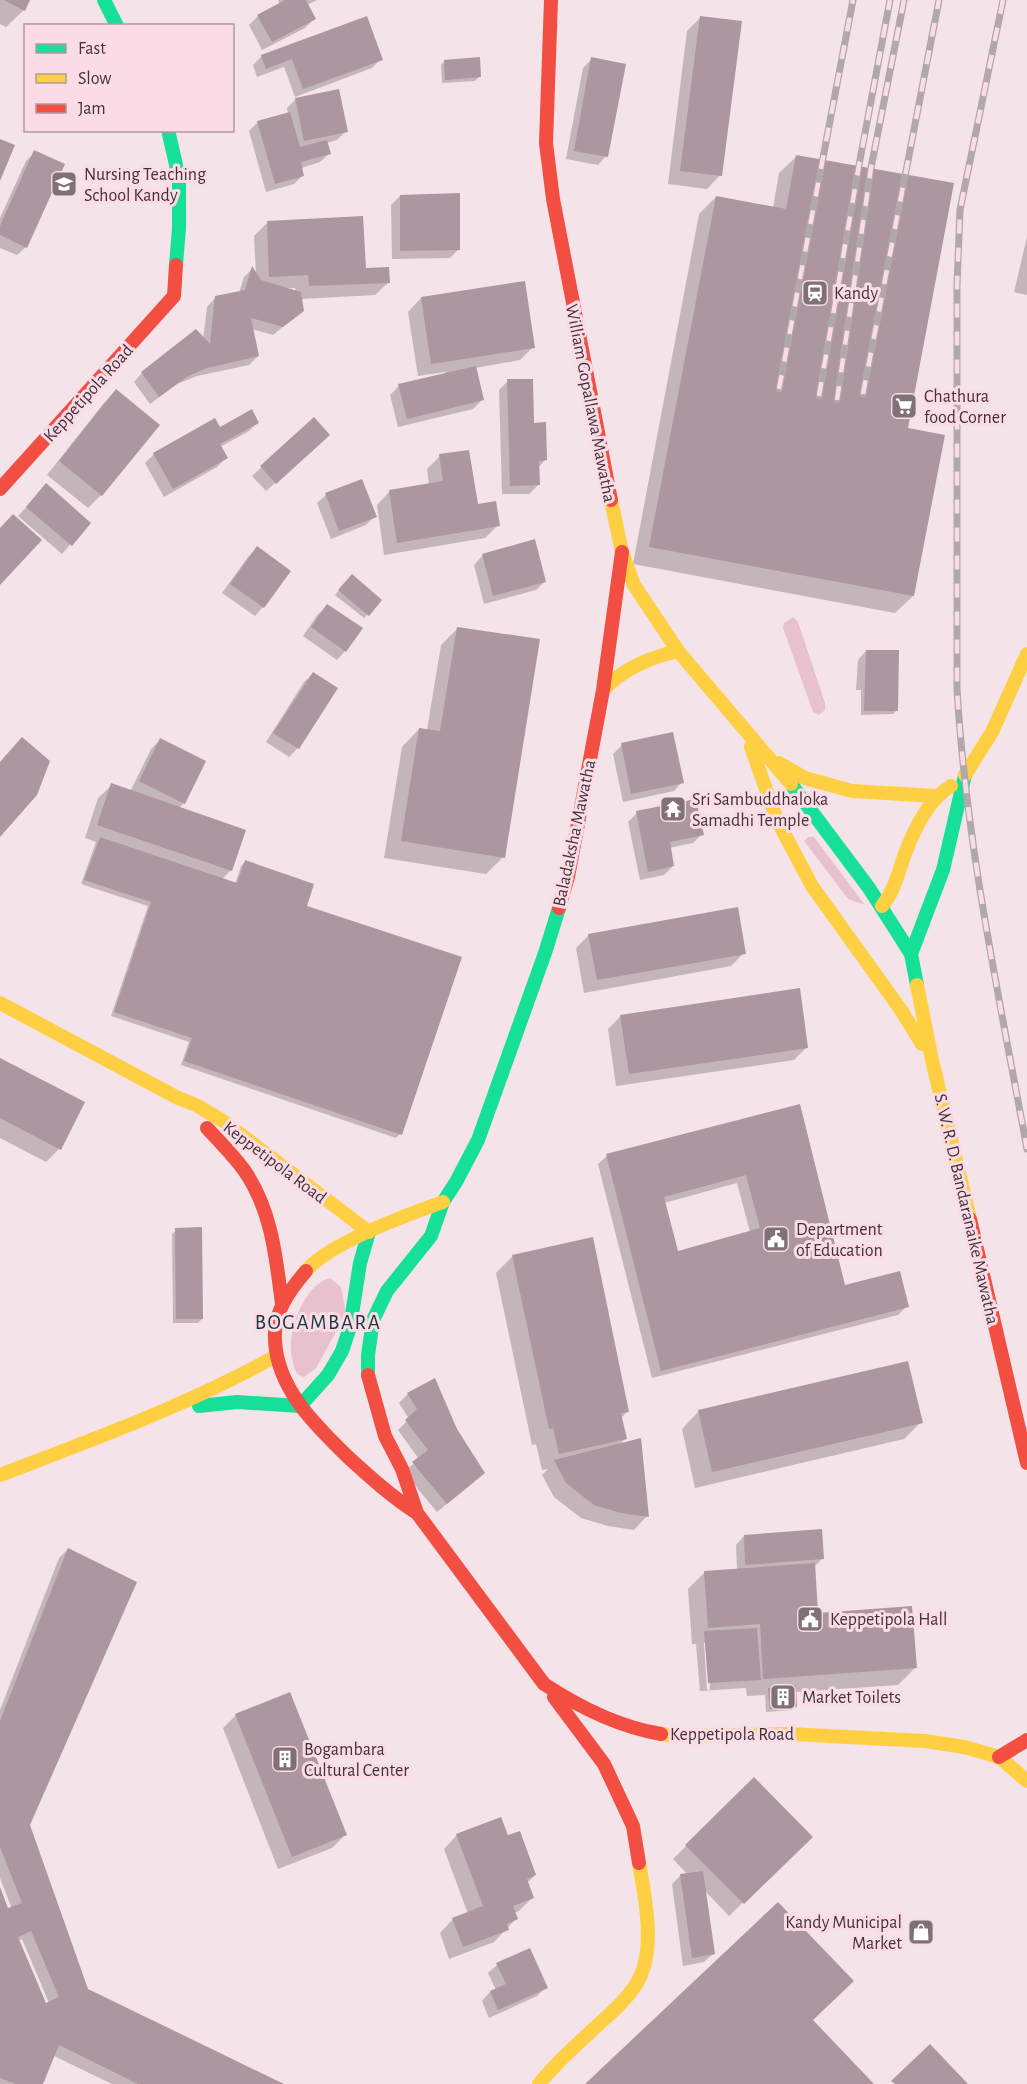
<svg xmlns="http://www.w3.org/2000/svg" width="1027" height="2084" font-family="'Alegreya Sans',sans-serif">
<rect width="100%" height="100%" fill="#f4e3e9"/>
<path fill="#e8c1cf" d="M793,617L798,622L825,703V710L819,715L813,712L783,628L784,623Z
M808,837H814L865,905L848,899L804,841Z
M330,1278L341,1287L346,1314L316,1368L304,1377L297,1374C293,1364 290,1354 291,1342C293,1319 307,1284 330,1278Z"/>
<path fill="#0003" fill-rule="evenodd" d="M0,0H28L24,10L6,27L0,24Z
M278,0H317L307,5L314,19L305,28L262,50L249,25L258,16L280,5Z
M700,18L720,175L707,189L668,184L687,31Z
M262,56L381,59L372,68L295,97L284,67L257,77L253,65Z
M592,59L606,156L598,165L566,159L583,68Z
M445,61L479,77L475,81L442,83L441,65Z
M296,99L346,131L337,140L326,143L329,154L320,162L301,168L303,175L294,184L266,192L249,131L258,122L288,114L287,108Z
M35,152L26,247L17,255L0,248V218L26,161Z
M797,156L906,429L913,596L895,613L633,564L699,214L716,197L773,208L779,173Z
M400,196L459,249L450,258L392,259L391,205Z
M267,223L389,282L375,295L301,299L303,310L273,335L252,329L258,356L249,365L197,376L177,384L150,404L134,382L142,373L203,340L207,307L216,297L239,293L244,277L252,269L256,276L254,236ZM283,288H295L296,292Z
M1027,237V295L1014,292Z
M421,298L533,347L520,360L475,368L482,400L473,409L398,427L390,395L399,386L446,374L445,372L418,376L408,312Z
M508,381L532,424L545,460L538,468V485L529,494H502L499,390Z
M116,391L101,495L88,508L47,475L103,404Z
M314,419L319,444L266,491L252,476Z
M258,422L249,431L220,447L226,458L217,467L164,497L145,463L154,454L219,429Z
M440,456L477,506L498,525L485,538L384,555L377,505L390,491L429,485L427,469Z
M38,494L89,523L62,554L18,516Z
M326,495L375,516L366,525L331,539L317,503Z
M257,548L263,607L255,616L222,593L248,557Z
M482,556L545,581L536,590L484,604L474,565Z
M348,580L368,614L364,618L335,595Z
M327,606L345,651L337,660L303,636L318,614Z
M458,628L503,857L486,874L384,858L402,747L419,729L427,730L441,645Z
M866,651L897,710L893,714L861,715V690H856L858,660Z
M313,674L298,748L289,757L266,742L304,682Z
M160,740L184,803L179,808L231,870L222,879L235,884L241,866L245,862L305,907L400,1134L396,1138L181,1065L189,1042L111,1016L148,906L81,884L96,842L85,838L98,798L112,785L130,792L151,749Z
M622,745L682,782L674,791L623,802L613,754Z
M637,813L702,834L693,843L669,848L673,866L664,875L640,880L628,822Z
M589,935L744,953L731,966L584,993L576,948Z
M621,1016L807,1047L794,1060L616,1086L608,1029Z
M0,1060L59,1149L46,1162L0,1138Z
M799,1106L844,1287L907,1306L898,1315L652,1378L598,1164L607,1156ZM737,1183L750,1232L677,1252L664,1203Z
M176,1230L202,1319L198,1323H173L172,1234Z
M513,1256L628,1411L620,1419L625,1439L618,1446L647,1516L634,1530L608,1526L581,1518L554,1497L542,1475L548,1469L542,1470L536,1444L532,1445L496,1273Z
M408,1394L474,1482L437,1512L404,1472L419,1459L398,1430L409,1419L399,1403Z
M699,1411L921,1422L904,1439L695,1488L682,1429Z
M744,1536L823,1558L814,1567L817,1615L915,1668L898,1685L795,1692L796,1706L792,1710L766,1712L765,1695L747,1696L746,1688L700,1691L696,1644H692L688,1589L705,1572L737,1570L736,1545ZM704,1643H707L710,1691H707Z
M68,1549L28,1825L87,1990L281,2084H112L54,2056L41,2084H0V1891L8,1910L12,1909L0,1878V1710L59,1558ZM22,1939L49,2003L45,2005L18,1941Z
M236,1715L345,1835L332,1848L278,1869L223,1728Z
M754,1779L811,1837L729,1916L704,1890L713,1954L704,1962L683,1966L672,1884L680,1876L688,1875L673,1859Z
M457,1835L507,1837L535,1875L527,1883L532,1898L519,1911L514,1913L516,1919L494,1942L449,1959L440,1933L453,1919L468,1914L444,1849Z
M497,1965L546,1987L537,1996L489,2018L482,2001L490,1992L496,1990L488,1973Z"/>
<path fill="#ac969f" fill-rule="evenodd" d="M4,0H30L25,11Z
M285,0H306L316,19L272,42L257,15Z
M367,16L383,60L303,89L292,59L266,69L261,55Z
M700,16L742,21L722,176L680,171Z
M480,57L481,77L445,80L444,60Z
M591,57L626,64L608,157L574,151Z
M339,89L348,132L304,141L295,98Z
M290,112L300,147L327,140L331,154L301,162L304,176L275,184L257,121Z
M0,139L15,145L0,181Z
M34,150L65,164L27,248L0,235V226Z
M796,155L954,183L908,428L945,435L914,596L649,547L716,196L786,209Z
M460,193V250L400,251V195Z
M363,216L366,268L389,267L390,283L309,286L308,275L269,277L267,221Z
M252,266L261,280L301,292L304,311L283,327L251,318L259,356L207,368L188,376L159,397L141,372L196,329L210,344L215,296L245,290Z
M525,281L535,348L431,364L421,297Z
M476,366L484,400L407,419L398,384Z
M507,379H533L534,423L546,422L547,460L539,461L540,485L510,486Z
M116,389L160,425L102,496L59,461Z
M252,409L259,423L220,444L228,458L173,489L153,453L215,418L220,427Z
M314,417L330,435L276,484L260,466Z
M469,450L478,504L496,501L500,526L397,543L389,490L443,481L439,454Z
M362,479L377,517L339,531L325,493Z
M46,483L91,523L72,546L26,507Z
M13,514L42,540L0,585V528Z
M535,539L546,582L493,596L482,554Z
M257,546L291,571L264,608L230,584Z
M352,574L382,600L369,616L338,590Z
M327,604L363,628L346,652L311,627Z
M457,627L540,639L505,858L401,841L419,728L440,731Z
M866,650H899L898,711H864Z
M313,672L338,688L299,749L273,733Z
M673,732L684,783L631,794L621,743Z
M22,737L50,761L37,795L0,837V762Z
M160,738L206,761L185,804L139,781Z
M111,783L246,830L232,871L97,825Z
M696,799L704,835L670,842L674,866L648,872L636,811Z
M100,837L237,883L245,860L314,884L307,906L462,957L402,1135L184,1061L192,1038L114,1012L151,902L84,880Z
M738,907L746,954L597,980L588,934Z
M800,988L808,1048L629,1074L620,1015Z
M0,1058L85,1102L61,1150L0,1118Z
M800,1104L845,1285L900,1271L909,1307L661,1371L606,1154ZM746,1175L760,1228L678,1251L664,1197Z
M202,1227L203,1319H176L175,1228Z
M593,1237L629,1412L621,1413L627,1439L559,1454L553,1428L549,1429L512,1255Z
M908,1361L923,1423L712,1472L698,1410Z
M435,1378L457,1429L485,1473L447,1504L412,1462L428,1450L405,1420L417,1409L407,1393Z
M641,1438L649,1517L621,1513L594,1505L566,1483L554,1460Z
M822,1529L824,1559L745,1565L744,1535Z
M68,1548L137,1582L30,1825L88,1989L284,2084H138L59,2045L43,2084H16L0,2078V1887L8,1908L22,1903L0,1847V1721ZM31,1931L59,1997L46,2003L18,1937Z
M815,1563L818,1613L912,1606L917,1668L763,1679L760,1624L708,1628L704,1571Z
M757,1628L761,1680L708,1683L704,1631Z
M796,1685L797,1707L770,1709L768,1688Z
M290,1692L347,1835L292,1857L235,1714Z
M754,1777L813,1837L744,1904L685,1845Z
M501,1817L508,1835L520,1831L536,1875L527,1879L534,1898L513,1906L518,1919L507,1924L509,1930L463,1947L452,1918L483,1906L456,1834Z
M703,1871L715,1954L692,1958L680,1874Z
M778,1902L854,1981L813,2020L874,2084H585Z
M530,1948L548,1988L498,2010L490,1991L506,1984L496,1963Z
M930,2044L968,2084H895L891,2081Z"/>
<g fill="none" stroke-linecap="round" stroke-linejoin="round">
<path stroke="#16e098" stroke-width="14" d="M104,0L117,26
M168,130L179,178V228L176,265
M791,784L869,888L911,954L917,985
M911,954L943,870L965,775
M368,1375V1355L373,1320L387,1291L431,1236L443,1202L456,1182L478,1140L545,953L559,908
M199,1406L237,1402L300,1406
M300,1406L328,1375L342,1351L350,1327L360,1263L369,1232"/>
<path stroke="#ffcf43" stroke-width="14" d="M611,500L622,552L634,585L678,651L791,784
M603,690C624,668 649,658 678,651
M751,747L777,820L812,886L901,1010L922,1044
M779,763L805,778L852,791L936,796
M965,775L992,732L1027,654
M882,906C897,888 899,867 908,846C917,824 930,798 951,786
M917,985L932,1060L970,1219
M0,1003L178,1098L196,1105L223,1121L369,1232
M306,1271C328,1244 409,1214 443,1202
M0,1475C94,1439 188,1405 276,1356
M661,1734L676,1736L790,1734L925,1741L964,1747L999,1757L1027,1781
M539,2084C557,2061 580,2042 601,2022C615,2010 629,1997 638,1981C656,1949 645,1897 639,1863"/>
<path stroke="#f24e42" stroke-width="14" d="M551,0L546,143L553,199L611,500
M0,489L174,296L176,265
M559,908L568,877L603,690L622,552
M207,1128C220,1142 233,1155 244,1170C272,1210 276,1258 282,1304
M970,1219L1027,1463
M306,1271C289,1291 273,1313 275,1340C277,1389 316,1426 349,1458C371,1478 392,1497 417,1513
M368,1375L385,1436L402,1469L417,1513L544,1684C579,1707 619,1727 661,1734
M554,1697L604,1764L633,1826L639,1863
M999,1757L1027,1740"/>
<defs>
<path id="rail" d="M1003,0L960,210L957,285V689C966,843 999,997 1027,1149
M779,389L853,0
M863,394L939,0
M819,396L859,165L890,0
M837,400L871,168L904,0"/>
</defs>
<use href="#rail" stroke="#b1a8aa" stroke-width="7"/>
<use href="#rail" stroke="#fbdce6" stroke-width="4.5" stroke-dasharray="14" stroke-linecap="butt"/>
</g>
<defs>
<symbol id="university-square" viewBox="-11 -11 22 22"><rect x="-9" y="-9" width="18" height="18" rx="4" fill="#807176" stroke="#fbdce6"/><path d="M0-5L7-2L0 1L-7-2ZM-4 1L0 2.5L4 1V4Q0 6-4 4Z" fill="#fff"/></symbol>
<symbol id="station-square" viewBox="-11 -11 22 22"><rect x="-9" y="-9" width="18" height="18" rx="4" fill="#807176" stroke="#fbdce6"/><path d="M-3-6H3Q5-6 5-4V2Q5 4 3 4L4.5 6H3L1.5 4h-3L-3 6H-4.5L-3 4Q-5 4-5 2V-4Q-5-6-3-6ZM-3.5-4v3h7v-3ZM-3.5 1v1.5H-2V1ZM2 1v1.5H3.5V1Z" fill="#fff"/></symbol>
<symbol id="supermarket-square" viewBox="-11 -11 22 22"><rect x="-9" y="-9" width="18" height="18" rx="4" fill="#807176" stroke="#fbdce6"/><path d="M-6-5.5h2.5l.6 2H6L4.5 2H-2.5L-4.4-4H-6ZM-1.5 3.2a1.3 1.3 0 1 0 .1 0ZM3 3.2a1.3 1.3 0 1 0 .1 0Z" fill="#fff"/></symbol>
<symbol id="temple-square" viewBox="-11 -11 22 22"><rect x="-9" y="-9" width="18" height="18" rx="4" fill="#807176" stroke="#fbdce6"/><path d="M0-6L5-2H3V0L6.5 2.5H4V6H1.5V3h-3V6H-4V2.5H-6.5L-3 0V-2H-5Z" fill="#fff"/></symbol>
<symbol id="civic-square" viewBox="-11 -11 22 22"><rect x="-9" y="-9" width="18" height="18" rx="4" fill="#807176" stroke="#fbdce6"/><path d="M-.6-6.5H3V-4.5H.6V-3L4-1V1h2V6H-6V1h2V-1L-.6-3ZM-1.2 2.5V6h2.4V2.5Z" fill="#fff"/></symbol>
<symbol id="building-square" viewBox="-11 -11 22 22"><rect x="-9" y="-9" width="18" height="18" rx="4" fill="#807176" stroke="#fbdce6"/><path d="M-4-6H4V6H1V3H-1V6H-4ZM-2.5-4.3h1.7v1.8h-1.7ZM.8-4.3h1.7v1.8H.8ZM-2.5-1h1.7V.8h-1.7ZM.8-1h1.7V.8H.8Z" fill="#fff"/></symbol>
<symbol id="shop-square" viewBox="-11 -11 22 22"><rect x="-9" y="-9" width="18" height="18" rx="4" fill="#807176" stroke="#fbdce6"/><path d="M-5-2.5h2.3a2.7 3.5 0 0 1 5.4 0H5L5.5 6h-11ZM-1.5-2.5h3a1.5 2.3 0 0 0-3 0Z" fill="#fff"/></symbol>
</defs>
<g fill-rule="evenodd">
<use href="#university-square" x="49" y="169" width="30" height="30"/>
<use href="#station-square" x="800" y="278" width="30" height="30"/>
<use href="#supermarket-square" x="889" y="391" width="30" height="30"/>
<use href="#temple-square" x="658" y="794" width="30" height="30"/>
<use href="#civic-square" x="761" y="1224" width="30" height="30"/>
<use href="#civic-square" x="795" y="1604" width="30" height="30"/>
<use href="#building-square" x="768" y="1682" width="30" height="30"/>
<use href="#building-square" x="270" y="1744" width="30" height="30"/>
<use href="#shop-square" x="906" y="1917" width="30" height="30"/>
</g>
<g text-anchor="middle" stroke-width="6" stroke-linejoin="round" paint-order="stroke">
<g font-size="18" fill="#423338" stroke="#fbdce6" text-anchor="start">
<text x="84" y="180">Nursing Teaching<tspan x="84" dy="21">School Kandy</tspan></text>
<text x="834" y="299">Kandy</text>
<text x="924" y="402">Chathura<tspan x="924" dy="21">food Corner</tspan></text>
<text x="692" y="805">Sri Sambuddhaloka<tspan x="692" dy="21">Samadhi Temple</tspan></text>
<text x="796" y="1235">Department<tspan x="796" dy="21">of Education</tspan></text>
<text x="830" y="1625">Keppetipola Hall</text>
<text x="802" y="1703">Market Toilets</text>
<text x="304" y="1755">Bogambara<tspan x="304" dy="21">Cultural Center</tspan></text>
<text x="902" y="1928" text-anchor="end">Kandy Municipal<tspan x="902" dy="21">Market</tspan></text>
</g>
<g font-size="18" fill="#423338" stroke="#fbdce6">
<text transform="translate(88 393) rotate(-48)" y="6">Keppetipola Road</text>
<text transform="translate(591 403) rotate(79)" y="6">William Gopallawa Mawatha</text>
<text transform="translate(574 833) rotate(-78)" y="6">Baladaksha Mawatha</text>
<text transform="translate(275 1162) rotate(37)" y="6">Keppetipola Road</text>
<text transform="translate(967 1209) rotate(77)" y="6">S. W. R. D. Bandaranaike Mawatha</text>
<text x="732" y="1740">Keppetipola Road</text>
</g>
<g font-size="21" letter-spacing="1.5" fill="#17393d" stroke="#fbdce6">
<text x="318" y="1329">BOGAMBARA</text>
</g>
</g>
<rect x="24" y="24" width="210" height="108" fill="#fbdce6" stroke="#b198a0" stroke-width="1.5"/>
<rect x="36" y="44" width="30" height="9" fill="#16e098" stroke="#b198a0" stroke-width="1.5"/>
<text x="78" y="54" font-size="18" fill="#423338">Fast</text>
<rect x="36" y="74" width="30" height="9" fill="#ffcf43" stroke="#b198a0" stroke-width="1.5"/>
<text x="78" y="84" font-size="18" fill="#423338">Slow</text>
<rect x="36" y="104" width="30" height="9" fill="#f24e42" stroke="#b198a0" stroke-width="1.5"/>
<text x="78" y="114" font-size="18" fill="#423338">Jam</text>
</svg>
